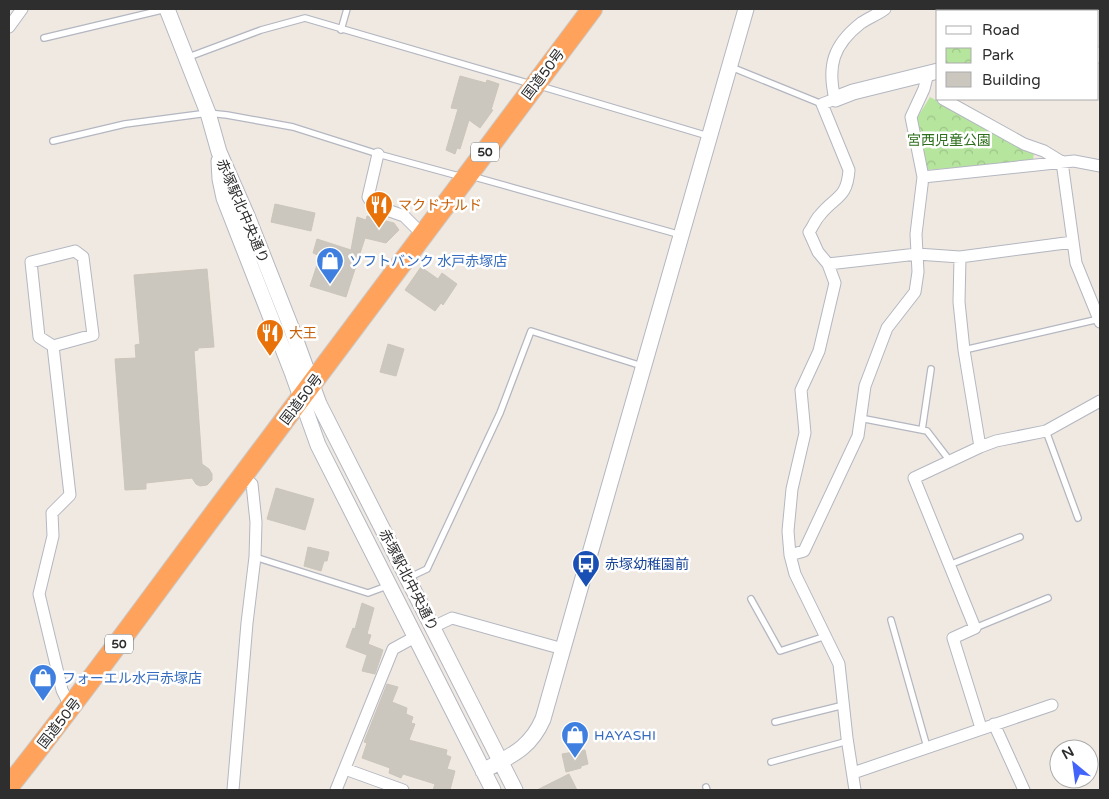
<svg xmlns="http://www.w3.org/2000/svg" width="1109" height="799" font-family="'Varela Round','Noto Sans JP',sans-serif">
<defs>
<pattern id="park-crowns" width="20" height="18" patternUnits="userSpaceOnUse" patternTransform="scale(1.25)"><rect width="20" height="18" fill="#b6e59e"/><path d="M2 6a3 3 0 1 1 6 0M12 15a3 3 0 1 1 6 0" fill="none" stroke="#9dc588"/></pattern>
</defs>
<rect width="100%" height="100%" fill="#efe9e1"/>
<path fill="url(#park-crowns)" d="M930,97L1025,149L1034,151L1033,161L926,170L917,118Z"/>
<path fill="#cbc7bf" stroke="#cbc5ba" d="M460,76L486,83L487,80L499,84L491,110H493L480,128L469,120L460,149L457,148L455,154L446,150L458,109L451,108Z
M275,204L315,213L311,231L271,222Z
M367,216L394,223L399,230L386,243L365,238L346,297L310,286L320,256L313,253L317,239L351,250L357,217L366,220Z
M421,267L438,279L442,273L457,284L443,305L441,303L435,311L405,290Z
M207,269L214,347L198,348V350L194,351L202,464L209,469L212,474V480L207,485L200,486L196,484L192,478L146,483V489L125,490L115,359L136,358L135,345L140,344L134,275Z
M388,344L404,349L396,376L380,372Z
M276,488L314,499L305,530L267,519Z
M308,547L329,552L327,561H324L321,571L304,566Z
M362,603L374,608L367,634L371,635L368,644L383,650L375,674L362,671L367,655L346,647L353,628L355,629Z
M387,684L398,687L392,702L407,708L406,714L413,717L411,723L415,724L409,740L447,750L446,755L451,757L447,769L455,771L450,790H433L435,784L403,774L401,778L389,773L390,768L362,758L367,743L364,742Z
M585,750L588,764L581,766V768L566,772L562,754Z
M569,774L577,790H537Z"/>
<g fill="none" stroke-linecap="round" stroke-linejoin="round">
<defs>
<path id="lane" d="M341,30L347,9
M44,38L166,9
M186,58L261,30L305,18L531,84
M731,67L822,104
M540,86L708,136
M53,141L125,124L208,113L227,115L293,127L378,154L455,175H462
M471,176L681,235
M964,350L1099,319
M860,418L927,431L950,461
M922,430L931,369
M1046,431L1078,518
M255,557L368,593L387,586
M949,565L1020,537
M408,578L427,569L500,413L531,331L642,366
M751,599L780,651L826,636
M891,620L927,747
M975,628L1048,598
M775,722L844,705
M771,762L848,741
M706,787L707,790"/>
<path id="street" d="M1053,9L1054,11
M9,27L22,9
M943,99L1024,144L1044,151L1062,162L1076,263L1100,322
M378,154L368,197L373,205L404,216L423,235
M923,177L1074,161L1100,166
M960,257L959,302L964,350L980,447
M828,264L917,254L960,257L1073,242
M53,346L93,335L83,257L75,251L31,262L39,337L53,346L70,495L52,513L53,536L39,594L62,690L71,708
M790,555L804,551L858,436L865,386L887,328L915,292L918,272L916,234L923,177L911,117L924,89L928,73
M433,627L452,618L563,649
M994,724L1024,790
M981,728L953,638L975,628L914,478L980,447L996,441L1046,431L1100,401
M345,769L403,790
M853,773L1052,705
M233,790L247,623L255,557L256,522L252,484L242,477
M336,790L393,649L415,637
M855,790L847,738L839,664L795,574L790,555L788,531L792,489L805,433L801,390L819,351L835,283L828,264L818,252L809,232C813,227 815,220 820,215C835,196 847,199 849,170L822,104L835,99C827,66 833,45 861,23C869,18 878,14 885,9"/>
<path id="secondary" d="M167,9L208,113L219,152L248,218L291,327L319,404L515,790
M1098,55H1100
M835,99L853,92L938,71
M219,161L220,179L224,198L292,372L318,445L493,790
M483,771C510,756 530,749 543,719C610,482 678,245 746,9"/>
<path id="highway" d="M9,786C89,686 163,581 241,478C358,322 475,165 592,9"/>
</defs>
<use href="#lane" stroke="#b4b7c1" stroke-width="8"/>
<use href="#street" stroke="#b4b7c1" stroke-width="13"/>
<use href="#secondary" stroke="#b4b7c1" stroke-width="17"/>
<use href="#highway" stroke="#c9c9c9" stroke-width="22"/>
<use href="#lane" stroke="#fff" stroke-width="5.5"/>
<use href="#street" stroke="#fff" stroke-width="11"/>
<use href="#secondary" stroke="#fff" stroke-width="15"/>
<use href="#highway" stroke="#ffa35c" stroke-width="20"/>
</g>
<defs>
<symbol id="restaurant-pin" viewBox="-11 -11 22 30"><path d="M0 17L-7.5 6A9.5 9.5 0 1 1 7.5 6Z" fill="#e8710a" stroke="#fff"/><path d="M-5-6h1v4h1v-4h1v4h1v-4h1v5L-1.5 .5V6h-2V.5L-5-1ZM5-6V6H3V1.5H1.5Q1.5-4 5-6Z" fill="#fff"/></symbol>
<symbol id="shop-pin" viewBox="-11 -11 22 30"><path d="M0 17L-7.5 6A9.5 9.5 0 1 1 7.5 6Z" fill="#3f7fe0" stroke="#fff"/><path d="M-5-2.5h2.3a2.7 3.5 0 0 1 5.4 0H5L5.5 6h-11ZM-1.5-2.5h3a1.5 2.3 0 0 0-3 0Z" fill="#fff"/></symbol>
<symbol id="bus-pin" viewBox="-11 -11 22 30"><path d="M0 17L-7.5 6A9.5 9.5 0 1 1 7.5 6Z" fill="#1a4fb4" stroke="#fff"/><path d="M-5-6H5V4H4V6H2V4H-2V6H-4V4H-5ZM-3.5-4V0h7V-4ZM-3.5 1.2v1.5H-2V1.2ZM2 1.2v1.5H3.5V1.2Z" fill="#fff"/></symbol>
</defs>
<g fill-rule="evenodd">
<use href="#restaurant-pin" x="363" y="189" width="32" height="43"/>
<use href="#shop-pin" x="314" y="245" width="32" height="43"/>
<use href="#restaurant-pin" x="254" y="317" width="32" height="43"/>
<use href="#bus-pin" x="570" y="548" width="32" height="43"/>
<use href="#shop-pin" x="27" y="662" width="32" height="43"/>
<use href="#shop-pin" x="559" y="719" width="32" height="43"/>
</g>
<g text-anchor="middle" stroke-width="5" stroke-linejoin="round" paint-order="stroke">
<g fill="#fff" stroke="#6d6d6d" stroke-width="1">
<rect x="471" y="142.5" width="28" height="19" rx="4"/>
<rect x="105" y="634.5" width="28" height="19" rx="4"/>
</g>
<g font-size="12" font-weight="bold" fill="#2e2e2e">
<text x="485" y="156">50</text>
<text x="119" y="648">50</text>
</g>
<g font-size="14" fill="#2e2e2e" stroke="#fff">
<text transform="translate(543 74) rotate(-53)" y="5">国道50号</text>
<text transform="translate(243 211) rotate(67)" y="5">赤塚駅北中央通り</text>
<text transform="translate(301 399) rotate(-53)" y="5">国道50号</text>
<text transform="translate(409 580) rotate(63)" y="5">赤塚駅北中央通り</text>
<text transform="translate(59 723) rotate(-52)" y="5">国道50号</text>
</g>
<g font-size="14" fill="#2c6e1b" stroke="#fff">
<text x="949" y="145">宮西児童公園</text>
</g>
<g font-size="14" fill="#c56008" stroke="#fff" text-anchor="start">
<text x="398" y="210">マクドナルド</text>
<text x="289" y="338">大王</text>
</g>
<g font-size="14" fill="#366cbe" stroke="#fff" text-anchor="start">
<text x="349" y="266">ソフトバンク 水戸赤塚店</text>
<text x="62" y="683">フォーエル水戸赤塚店</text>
<text x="594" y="740">HAYASHI</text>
</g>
<g font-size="14" fill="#164399" stroke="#fff" text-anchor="start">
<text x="605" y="569">赤塚幼稚園前</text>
</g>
</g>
<rect width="1109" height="799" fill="none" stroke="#2e2e2e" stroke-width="20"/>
<rect x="936" y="10" width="162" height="90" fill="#ffffff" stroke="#ababab"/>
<rect x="946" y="26" width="25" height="8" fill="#ffffff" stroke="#ababab"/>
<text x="982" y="35" font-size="15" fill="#2e2e2e">Road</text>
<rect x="946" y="48" width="25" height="15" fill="url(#park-crowns)" stroke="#ababab"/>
<text x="982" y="60" font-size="15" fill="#2e2e2e">Park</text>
<rect x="946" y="72" width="25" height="15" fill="#cbc7bf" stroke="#ababab"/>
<text x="982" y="85" font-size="15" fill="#2e2e2e">Building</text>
<g transform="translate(1074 764) rotate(331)"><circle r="24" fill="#ffffff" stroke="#ababab"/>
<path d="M0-4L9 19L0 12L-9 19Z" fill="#4264fb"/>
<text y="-8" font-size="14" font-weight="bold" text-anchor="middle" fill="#2e2e2e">N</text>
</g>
</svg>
